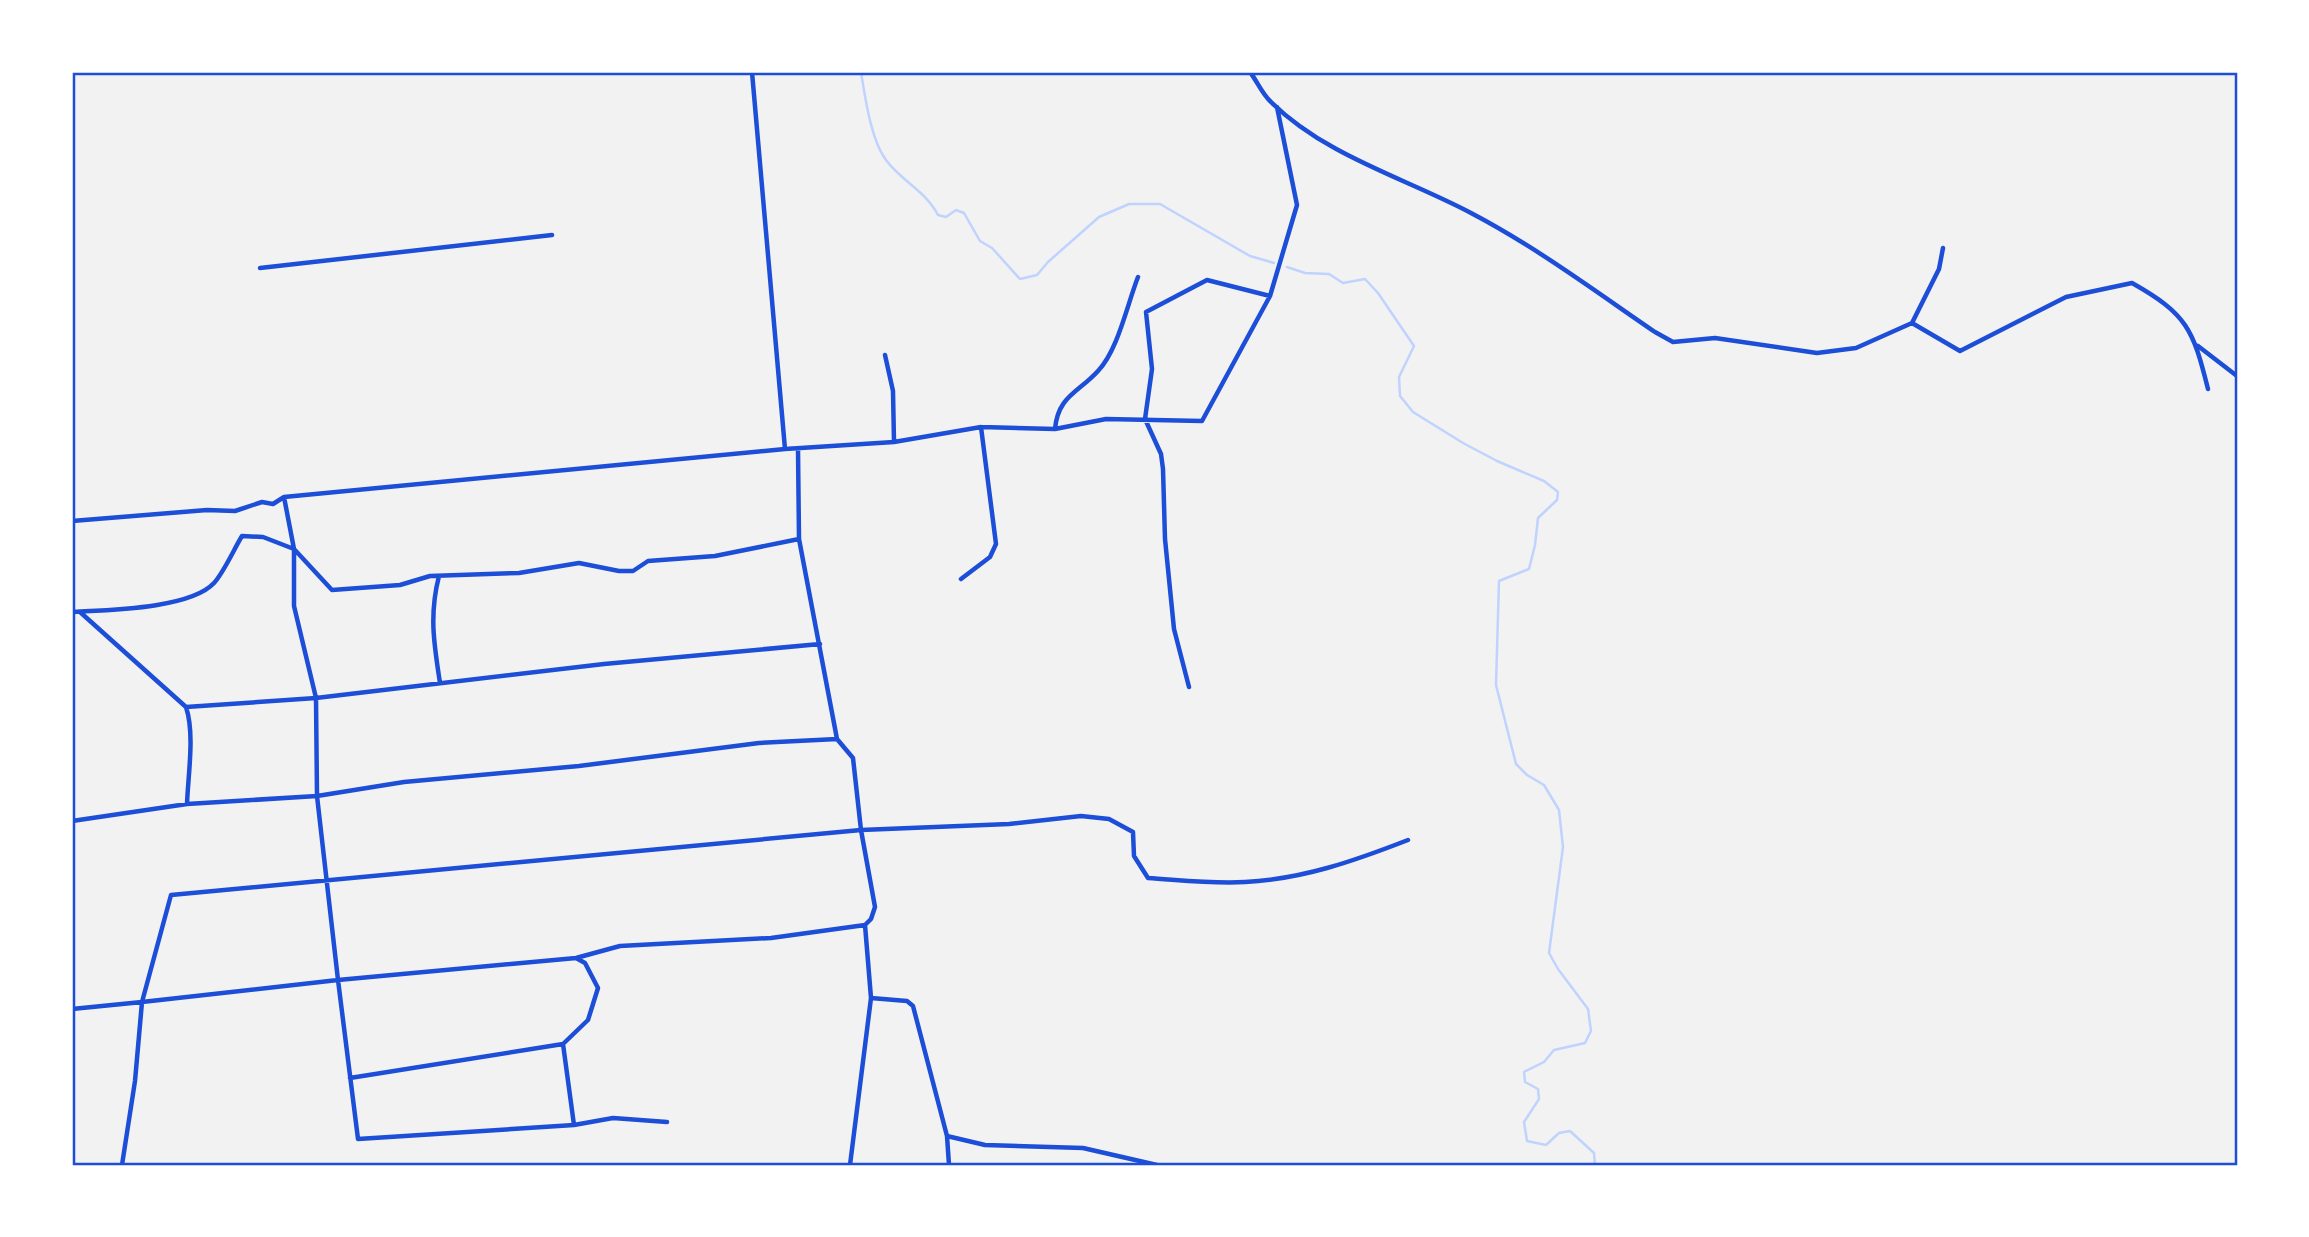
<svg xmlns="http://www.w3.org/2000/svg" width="2309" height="1237" font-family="Ubuntu,sans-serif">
<rect width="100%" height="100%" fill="#f2f2f2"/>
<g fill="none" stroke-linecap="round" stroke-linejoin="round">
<path stroke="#bfd3fe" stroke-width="2.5" d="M861,72C865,97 871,140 886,160C901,181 925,190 938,215L946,217L956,210L964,213L980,241L992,248L1020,279L1037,275L1048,262L1099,217L1129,204H1160L1250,256L1274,263
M1287,267L1305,273L1329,274L1343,283L1365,279L1378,293L1414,346L1399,377L1400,396L1413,412L1463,443L1497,461L1544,481L1558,492L1557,500L1538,518L1535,545L1529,569L1499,581L1496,685L1516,764L1527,775L1544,785L1559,810L1563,847L1549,953L1558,969L1588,1009L1591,1031L1585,1043L1554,1050L1544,1062L1524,1072L1525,1082L1538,1089L1539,1099L1524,1122L1527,1141L1546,1145L1559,1133L1570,1131L1594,1153L1595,1165"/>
<path stroke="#1d4ed8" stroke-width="4.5" d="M752,72L785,449
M1250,72C1257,81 1262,94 1271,102C1326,156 1405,178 1471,213C1536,247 1595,291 1655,332L1673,342L1715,338L1817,353L1856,348L1912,323L1960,351L2066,297L2132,283C2187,314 2193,329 2208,389
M260,268L552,235
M1912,323L1939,269L1943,248
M2198,346L2237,376
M885,355L893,391L894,442
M1055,429C1058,396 1078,393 1098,371C1118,350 1127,305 1138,277
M798,449L799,539L837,739
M284,497L785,449L894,442L981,427L1055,429L1106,419L1202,421L1270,296L1297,205L1277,107
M72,521L207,510L235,511L262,502L273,504L284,497L294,549V606L316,698L186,707
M439,576C429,615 434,644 440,683
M961,579L990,557L996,544L981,427
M72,612C106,610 190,609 214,583C224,572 234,549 242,536L263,537L294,549L332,590L400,585L430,576L519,573L579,563L619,571H633L648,561L715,556L799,539
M80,612L186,707C195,734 188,775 187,804
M820,644L604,664L316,698L317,796L338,980L576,958L620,946L771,938L865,925
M1189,687L1174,629L1165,539L1163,469L1161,454L1145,419L1152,369L1146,312L1207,280L1270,296
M72,821L187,804L317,796L404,782L579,766L759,743L837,739L853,758L861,830L875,907L871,919L865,925L871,998L907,1001L913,1006L947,1136L949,1165
M72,1009L142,1002L171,895L861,830L1009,824L1081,816L1109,819L1133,832L1134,856L1148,878C1180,880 1213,884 1245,882C1303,879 1354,861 1408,840
M350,1078L563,1044
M574,1125L613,1118L667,1122
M947,1136L985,1145L1083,1148L1157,1165
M122,1165L135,1081L142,1002L338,980L358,1139L574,1125L563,1044L588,1020L598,988L585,963L576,958
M850,1165L871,998"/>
</g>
<rect width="2309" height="1237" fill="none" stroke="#ffffff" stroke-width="147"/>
<rect x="74" y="74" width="2162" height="1090" fill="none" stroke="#1d4ed8" stroke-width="2.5"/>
</svg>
